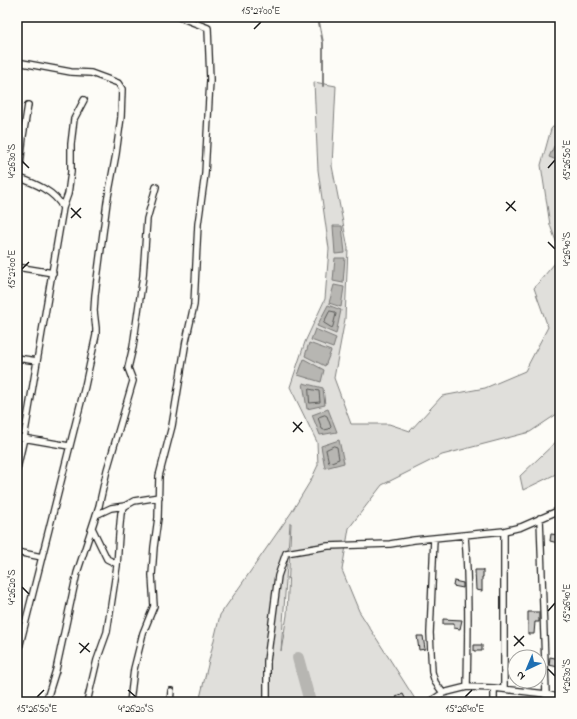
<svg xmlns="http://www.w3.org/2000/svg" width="577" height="719" font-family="'Indie Flower',sans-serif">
<rect width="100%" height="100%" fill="#fdfcf7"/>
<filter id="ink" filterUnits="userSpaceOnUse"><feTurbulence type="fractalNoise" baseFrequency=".025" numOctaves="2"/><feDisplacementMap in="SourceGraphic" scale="8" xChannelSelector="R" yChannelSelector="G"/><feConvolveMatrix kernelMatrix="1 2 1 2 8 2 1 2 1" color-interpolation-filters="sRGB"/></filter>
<g filter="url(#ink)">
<path fill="#e0dfdb" stroke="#7e7e7c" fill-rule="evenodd" d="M314,82L336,86L332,166L348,248L345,319L334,378L351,424H389L410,431L442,396L485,388L525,371L548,327L534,288L560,257V412L530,432L442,455L382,485L349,528L342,570L359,611L415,699V702H199L220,615L291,513L311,480L318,465L317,442L290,387L305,342L325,299L329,249L318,170ZM291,523L287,615L281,651L290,523Z
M560,119V252L550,225L541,165L551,129Z
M560,438V472L523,490L520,476Z"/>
<path fill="#b7b6b2" stroke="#797876" d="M554,146L560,148V158L559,161L549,157Z
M333,226H342L345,253L335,254Z
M335,258H345L343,283L333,281Z
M334,285L344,287L341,307L329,303Z
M328,305L341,310L336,334L317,326Z
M315,329L336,338L333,348L311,340Z
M309,343L331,351L325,366L305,356Z
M304,359L324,370L321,382L298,375Z
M303,383L323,388L325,405L307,409Z
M328,409L337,432L320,435L312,415Z
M339,440L344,463L325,468L321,446Z"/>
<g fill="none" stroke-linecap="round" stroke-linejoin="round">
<path stroke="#5a5a58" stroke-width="1" d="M330,311L335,312L336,314L333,326L332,328L324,323Z
M309,389L319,391L320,402L310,403Z
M325,415L327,416L331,427L329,429L324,430L322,429L318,418L319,417Z
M334,446L337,447L339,459L329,463L326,450Z"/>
<path stroke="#797876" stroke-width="2" d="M318,17L323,43V86"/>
<path stroke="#b7b6b2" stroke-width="12" d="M298,658L310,702"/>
</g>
<path fill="#cccbc8" stroke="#1c1c1c" d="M551,534L559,535L558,543L550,541Z
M475,570H483V577H482V591L476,590Z
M454,581L463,583V588L453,586Z
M528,612H539V622H535L534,634H528Z
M443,619L462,620L460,629L454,628V624H443Z
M417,636H423L425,649L419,650Z
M474,645H482V651H474Z
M550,657L560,659L558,667L549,665Z
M403,694L407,702H399L396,697Z"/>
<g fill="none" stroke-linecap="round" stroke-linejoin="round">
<defs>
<path id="street" d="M17,62L71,72L91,73L118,83L122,89L121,117L116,154L107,202L95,295L94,311L96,328V335L85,386L17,656
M17,177C34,183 55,191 63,208L24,438L17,469
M19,178L23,136L28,105
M63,208L68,194L71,172V144L74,119L84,100
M17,267L53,273
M17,358L37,361
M17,437L69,446
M96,515L111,508L125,506L134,501L159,497
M540,518L546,694L545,702
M92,528L107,559L117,564
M465,536C469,586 468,636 467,687
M434,538L430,633L432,672L435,682L443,693
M17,552L42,557
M494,688V702
M504,689V531
M431,701L443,693L467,687L494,688L546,694L560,698
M46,702L56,670L77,573L99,506L107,470L133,381L128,368L133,347L143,276L147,219L156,187
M87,702L97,660L107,632L117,566L119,535L121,513L125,506
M130,702L134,669L143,633L154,606L152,575L154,547L158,518L159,476L172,426L186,341L194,305L198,224L205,174L210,80L208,28L179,17
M170,702L171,691
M267,702V661L278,576L286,553L328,546L390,544L414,540L504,531L521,527L560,510"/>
</defs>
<use href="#street" stroke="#1c1c1c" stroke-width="8"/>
<use href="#street" stroke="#fdfcf7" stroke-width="5.5"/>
</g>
</g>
<path fill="none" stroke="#1c1c1c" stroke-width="1.5" d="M254,29L261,22M22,161L29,168M548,168L555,160M506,202L516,211M71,208L81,218M506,211L515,201M71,218L81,208M548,242L555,249M22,269L29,262M293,422L303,432M293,432L302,422M22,587L29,594M548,611L555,603M514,636L524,646M79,643L90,652M514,646L524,636M80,653L89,643M548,669L555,676M128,690L136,697M37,697L44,690M465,697L472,690"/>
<rect width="577" height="719" fill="none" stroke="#fdfcf7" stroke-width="44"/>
<g transform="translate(527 669) rotate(224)"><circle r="19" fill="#fdfcf7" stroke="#a3a29f"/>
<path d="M0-3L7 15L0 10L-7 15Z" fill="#1f6fb2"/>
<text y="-6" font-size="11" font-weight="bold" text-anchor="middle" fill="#1c1c1c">N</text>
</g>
<rect x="22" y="22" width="533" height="675" fill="none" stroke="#1c1c1c" stroke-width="1.5"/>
<g font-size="10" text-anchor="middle" fill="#1c1c1c">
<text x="261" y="14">15°27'00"E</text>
<text transform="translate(566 160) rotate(-90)" y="4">15°26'50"E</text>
<text transform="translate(11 161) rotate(-90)" y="4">4°26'30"S</text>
<text transform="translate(566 249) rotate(-90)" y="4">4°26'40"S</text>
<text transform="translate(11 269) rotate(-90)" y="4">15°27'00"E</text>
<text transform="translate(11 587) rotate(-90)" y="4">4°26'20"S</text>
<text transform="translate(566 603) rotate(-90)" y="4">15°26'40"E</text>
<text transform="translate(566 676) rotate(-90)" y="4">4°26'30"S</text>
<text x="37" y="712">15°26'50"E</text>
<text x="136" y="712">4°26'20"S</text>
<text x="465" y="712">15°26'40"E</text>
</g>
</svg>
